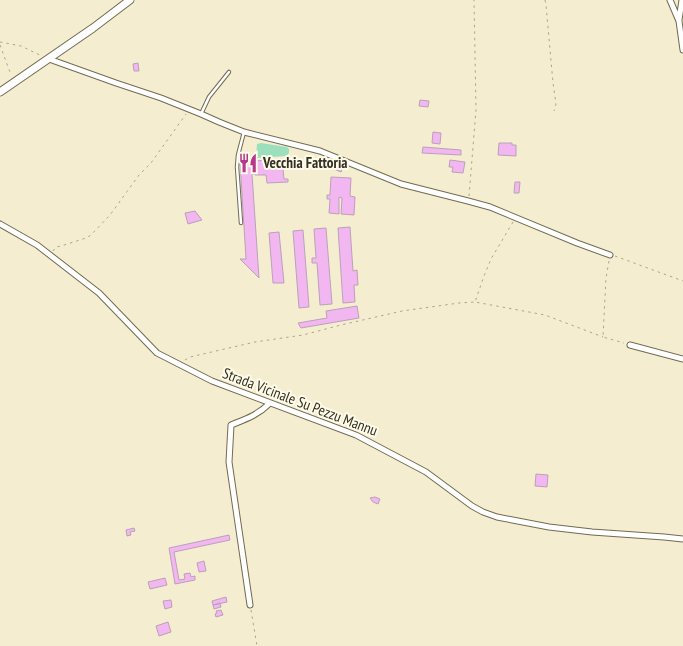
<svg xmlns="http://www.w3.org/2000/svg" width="683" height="646" font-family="'PT Sans Narrow',sans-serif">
<rect width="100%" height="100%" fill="#f5edd0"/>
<path fill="#9bdfbc" d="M261,143L287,147L289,149V153L286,156L256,158L257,144Z"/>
<path fill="#f2b6f1" stroke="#b9a2b8" d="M138,63L139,71H134L133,64Z
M420,100L429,101L428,107L419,106Z
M433,132L441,133L440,144L432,143Z
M499,143H512V145H516V156L498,155Z
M423,147L461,150V155L422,153Z
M282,159L284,179H288V182L267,183L266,175H255V174H252L259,278L240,259H246L240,162Z
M325,160L343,166L341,172L324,165Z
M450,160L465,162L463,173L452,172L453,167H449Z
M331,177L351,178L350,196L355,197L354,215L341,214L342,198L339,197V214L329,213L330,199H327V195H330Z
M515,182H520L519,193H514Z
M195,211L202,220L188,224L185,213Z
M350,227L353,271L357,270L358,285H354L355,302L343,303L338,228Z
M326,228L332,304L320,305L317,263H312V258H316L314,229Z
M303,230L309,307L299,308L293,231Z
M279,232L284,283H273L269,233Z
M357,306L359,318L301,328L298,323L327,318L326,311Z
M536,474L548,475L547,487L535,486Z
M375,497L380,499L378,504L373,502L370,498Z
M134,528L135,531L130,532L131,535L127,536L126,530Z
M229,535L230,540L174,552L179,580L185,579L184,574L190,573L191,577L195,576V580L175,584L169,548Z
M204,561L206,571L199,572L197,563Z
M165,578L167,585L150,589L148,582Z
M226,597L227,602L213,605L212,601Z
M171,600L172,607L165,609L163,601Z
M220,603L221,607L214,609L213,605Z
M221,610L223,615L216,617L215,614L217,613L216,611Z
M168,622L171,632L159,636L156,626Z"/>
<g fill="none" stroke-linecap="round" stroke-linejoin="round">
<defs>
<path id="service" d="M201,114L209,97L229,72
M241,223L237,167L238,155L244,132"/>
<path id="minor" d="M670,0L679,21L683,50
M679,20L682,0
M49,59L116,83L161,98L201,114L219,122L244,132L320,151L401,184L468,201L490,207L577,243L610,255
M0,224L37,245L99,293L157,353L212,381L356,435L426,472L472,506L483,512L497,517L549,527L592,532L664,537L683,539
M630,345L683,359
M250,605L229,462L231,425C246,419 258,415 270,403"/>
<path id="secondary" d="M0,92L93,28L130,0"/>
</defs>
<use href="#service" stroke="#726b51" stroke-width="4.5"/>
<use href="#minor" stroke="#726b51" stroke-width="7"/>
<use href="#secondary" stroke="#726b51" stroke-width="9"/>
<path stroke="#aca68f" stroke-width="1" stroke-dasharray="2.5 4" stroke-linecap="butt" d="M545,0L546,5L553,83L556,104L554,111
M0,42L21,46L42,56
M0,45L11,75
M469,196L476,110L474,0
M513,222L491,259L484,276L475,302L545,315L603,337
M53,251L56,247L61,246L86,238L91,235L110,215L139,175L151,163L186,114
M615,256L683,281
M609,261L606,278L603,337L624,343
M185,360L190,357L255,342L303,335L341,325L402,311L459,303L475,302
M251,610L257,646"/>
<use href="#service" stroke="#fff" stroke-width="2.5"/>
<use href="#minor" stroke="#fff" stroke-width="5"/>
<use href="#secondary" stroke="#fff" stroke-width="7"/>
</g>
<defs>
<symbol id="restaurant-bare" viewBox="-9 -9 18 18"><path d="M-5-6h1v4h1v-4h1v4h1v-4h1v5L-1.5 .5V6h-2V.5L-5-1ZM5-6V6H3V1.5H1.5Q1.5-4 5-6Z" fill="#b5398b" stroke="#fffbe9" stroke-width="2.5" paint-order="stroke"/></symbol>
</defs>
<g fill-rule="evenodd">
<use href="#restaurant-bare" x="234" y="149" width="28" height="28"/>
</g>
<g text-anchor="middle" stroke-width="4" stroke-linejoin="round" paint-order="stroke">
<g font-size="15" font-weight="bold" fill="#333024" stroke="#fffbe9" text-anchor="start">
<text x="263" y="168">Vecchia Fattoria</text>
</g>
<g font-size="15" fill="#333024" stroke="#fffbe9">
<text transform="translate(300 402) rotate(21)" y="5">Strada Vicinale Su Pezzu Mannu</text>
</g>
</g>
</svg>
